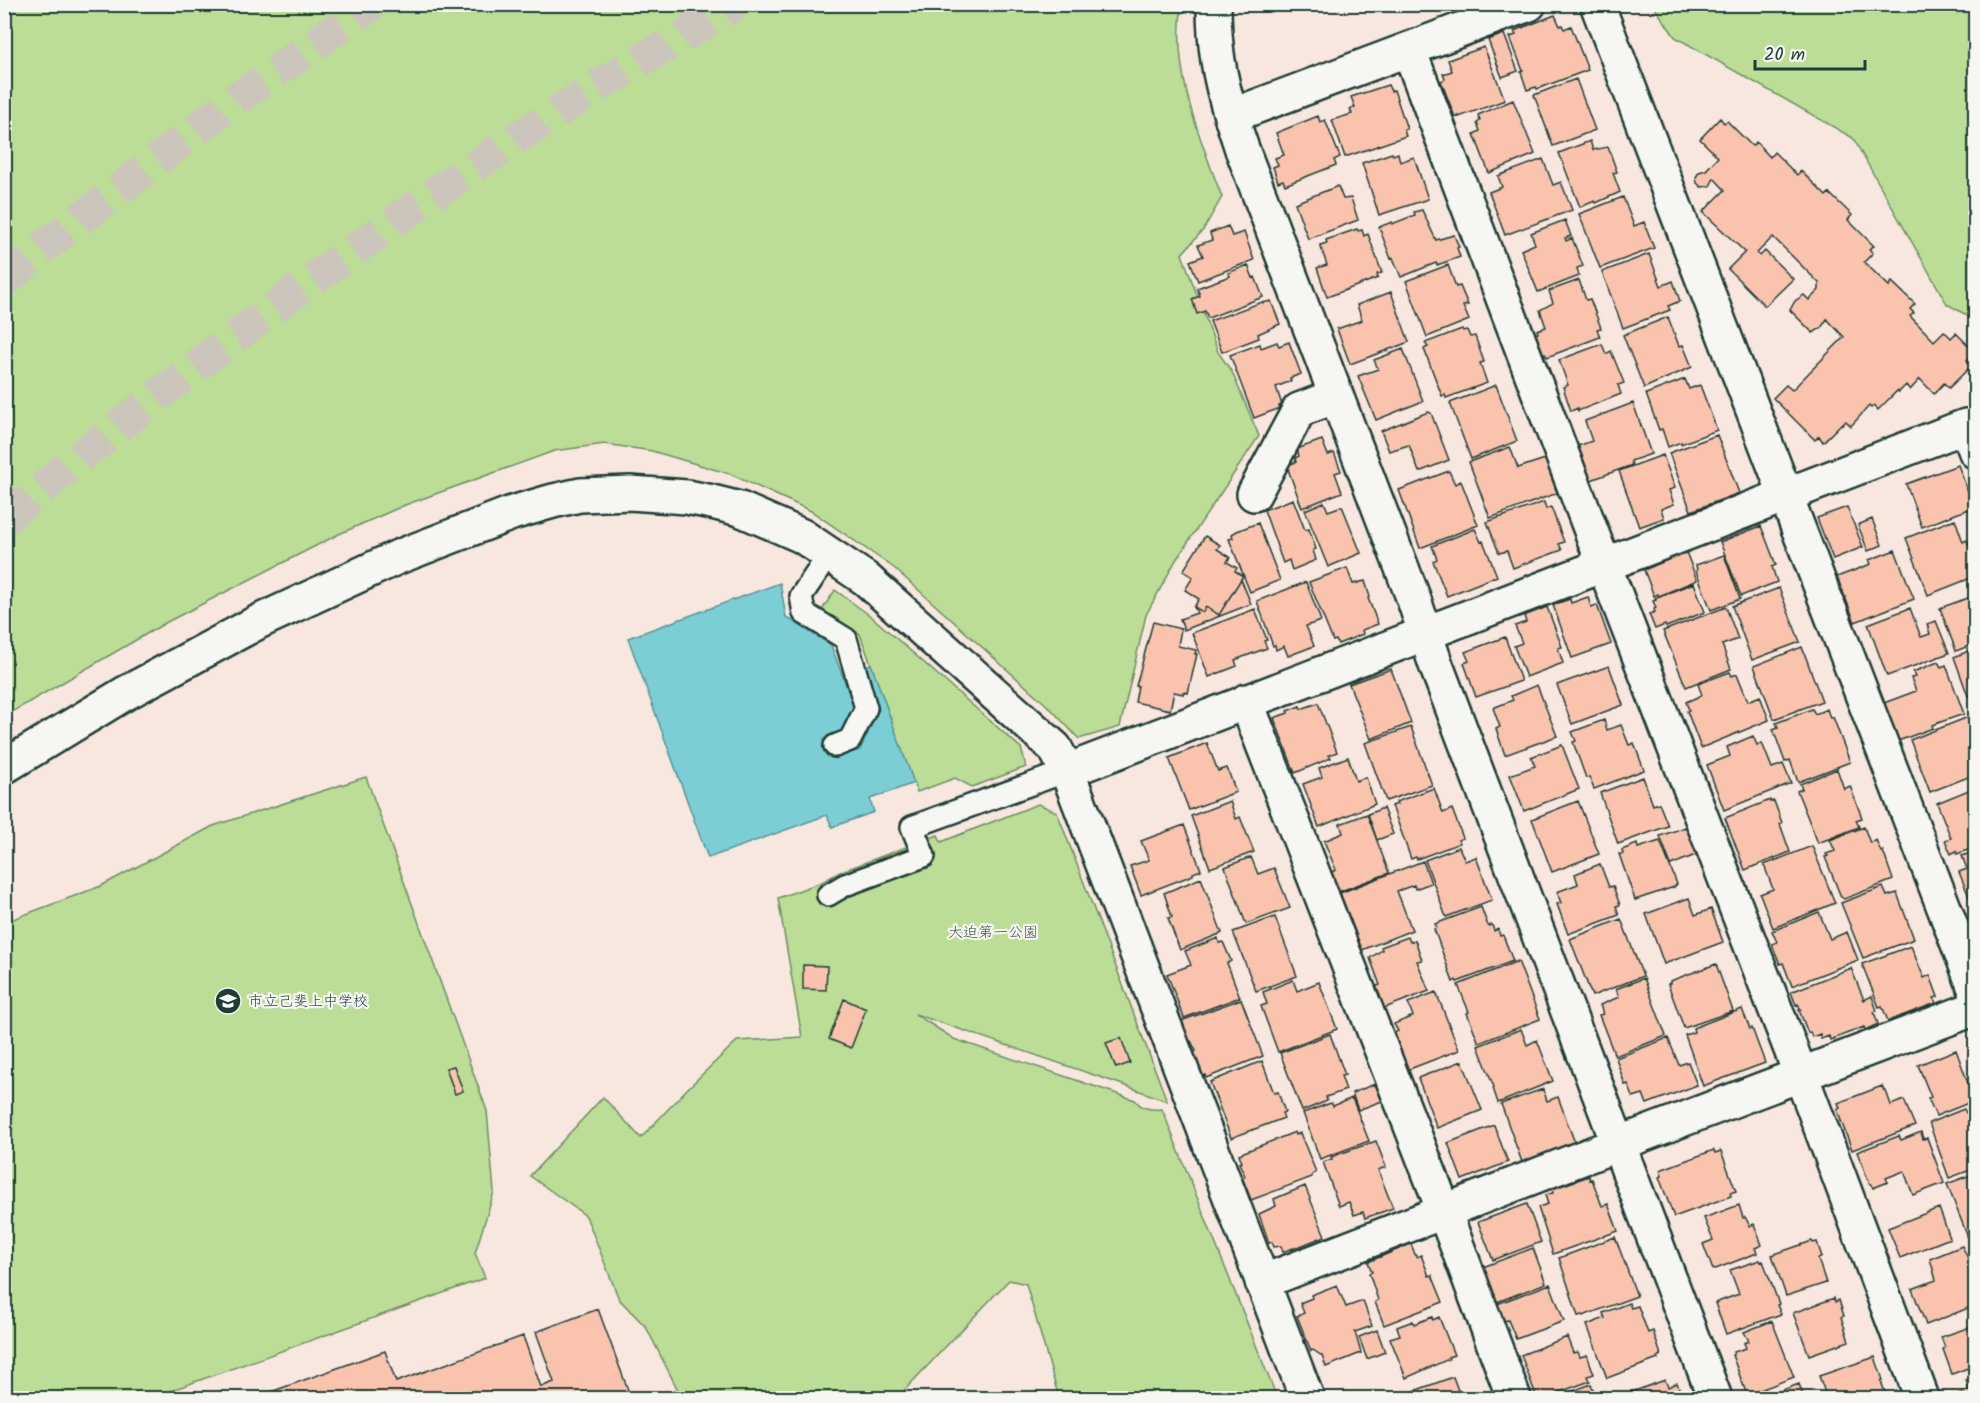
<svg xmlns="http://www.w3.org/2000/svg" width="1980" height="1403" font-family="Kalam,'Klee One',sans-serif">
<rect width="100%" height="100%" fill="#f7e7de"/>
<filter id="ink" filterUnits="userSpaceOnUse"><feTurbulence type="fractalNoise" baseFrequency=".0167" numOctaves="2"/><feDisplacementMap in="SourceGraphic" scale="12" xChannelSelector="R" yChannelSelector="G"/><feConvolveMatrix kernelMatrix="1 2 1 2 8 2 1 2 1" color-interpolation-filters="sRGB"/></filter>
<g filter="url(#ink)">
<path fill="#bbdd96" stroke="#6d8d65" stroke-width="1.5" d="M4,5H1182C1171,70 1199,136 1222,197L1203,230L1182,254L1218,352L1232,372L1259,436L1176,560L1146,615L1120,727L1079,739L1051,709L894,568L811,511L730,474L652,451L605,444L554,451L405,505L339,534L167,622L5,716Z
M1653,5H1975V320L1947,304L1853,138L1675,37Z
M835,590L872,617L1021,748L1026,767L972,787L955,778L917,792L860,634L822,610Z
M366,777L487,1111L494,1192L475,1253L485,1278L150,1398H5V922L101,886L213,826Z
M1038,804L1057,812L1167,1101L1129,1087L915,1014L954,1039L1135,1100C1142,1109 1151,1110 1162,1109L1277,1398H1059L1026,1284L1009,1280L897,1398H682L646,1327L619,1299L586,1216L530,1176L603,1097L641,1138L687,1089L737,1041L802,1037L778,898L822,882L840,872L938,835L941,842Z"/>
<path fill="#7cced5" stroke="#579495" stroke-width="1.5" d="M780,583L786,617L831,645L854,707L841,731L827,736L835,758L860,750L879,709L863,667L871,664L914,783L870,799L874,812L832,827L827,815L708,858L628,638Z"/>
<path fill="#fac3ae" stroke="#1f3d34" stroke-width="1.5" d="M1555,15L1560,26L1562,25L1564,29L1571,26L1588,70L1537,89L1536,87L1527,90L1521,72L1523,71L1510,37L1516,35L1514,31Z
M1504,34L1518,71L1502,77L1488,40Z
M1484,47L1505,100L1459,117V116L1455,117L1441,81L1445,79L1443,74L1452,71L1448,60Z
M1576,79L1595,130L1553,146L1534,95Z
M1388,85L1391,91L1394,90L1407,129L1404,130L1406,136L1345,157L1332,120L1352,114L1350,109L1355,107L1351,97Z
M1513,100L1535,154L1489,173L1474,134L1480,131L1477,123L1480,121L1478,115Z
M1318,116L1320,122L1325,120L1340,157L1334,160L1336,165L1285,185L1283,180L1278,182L1273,167L1278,165L1275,158L1284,155L1276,133Z
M1720,118L1724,123L1727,121L1752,146L1756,142L1770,157L1774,152L1797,175L1801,171L1826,196L1829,193L1852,215L1848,220L1874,246L1869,249L1873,253L1864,262L1889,286L1892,282L1915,304L1910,309L1914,313L1910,316L1934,341L1944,331L1951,338L1956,333L1975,352L1967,360L1972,365L1949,388L1944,383L1934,394L1920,379L1910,390L1906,385L1899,392L1897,391L1878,410L1874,405L1871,408L1869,406L1851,426L1846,421L1843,424L1842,423L1823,442L1819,436L1815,440L1773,398L1786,385L1792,390L1844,337L1827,319L1821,328L1813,333L1790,310L1795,301L1804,295L1809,300L1819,290V283L1773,237L1757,253L1760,256L1765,251L1793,279L1765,306L1728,269L1745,252L1703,212L1725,190L1714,178L1710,186L1701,187L1697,183L1696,177L1699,172L1706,170L1718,157L1700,139Z
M1590,141L1593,150L1608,147L1617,172L1613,173L1620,192L1596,203L1595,201L1580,207L1559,153Z
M1392,153L1393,155L1398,153L1400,162L1414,157L1428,199L1379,215L1362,163Z
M1543,159L1553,185L1561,182L1572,210L1505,235L1489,192L1502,187L1498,176Z
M1338,186L1343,199L1351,198L1358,220L1308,239L1295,203Z
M1623,197L1634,226L1644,222L1654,248L1600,268L1579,214Z
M1422,210L1436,240L1454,235L1459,247L1457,248L1460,257L1437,265L1436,263L1401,277L1393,258L1391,259L1379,227L1392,222V224L1415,215L1414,212Z
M1565,220L1571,236L1565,238L1566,241L1572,238L1583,266L1577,268L1579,276L1538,292L1521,250L1535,244L1531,233Z
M1228,226L1232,236L1244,232L1254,260L1198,281L1190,261L1203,256L1198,245L1212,240L1210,233Z
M1357,229L1358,231L1362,230L1364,236L1368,234L1382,273L1377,274L1378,278L1327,297L1317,268L1327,265L1320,245L1327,243L1326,240Z
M1649,254L1661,286L1673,281L1680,301L1668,306L1670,310L1623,328L1602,272Z
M1248,265L1253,278L1255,277L1263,297L1208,318L1205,311L1197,314L1192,299L1200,296L1197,288L1230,276L1228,273Z
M1448,265L1456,287L1460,286L1468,305L1463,306L1469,320L1427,337L1406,281Z
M1579,280L1586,300L1590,299L1601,328L1597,329L1600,337L1547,357L1545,353L1543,354L1535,334L1538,333L1537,330L1546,327L1540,310L1553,303L1549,291Z
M1391,292L1409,342L1350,364L1337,329L1362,320L1357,305Z
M1271,301L1280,324L1258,334L1259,338L1222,352L1210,321L1262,302L1263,303Z
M1668,317L1679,346L1683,345L1692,367L1644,388L1623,335Z
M1462,329L1463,331L1467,330L1470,337L1475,336L1484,362L1480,363L1487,383L1446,398L1445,395L1442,396L1424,349L1428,347L1425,343Z
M1277,342L1279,346L1289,342L1301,374L1290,378L1291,381L1276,387L1282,405L1279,406L1280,408L1254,418L1230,355L1260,344L1261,348Z
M1602,344L1606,354L1611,351L1624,383L1618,385L1621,394L1578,411V408L1571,411L1563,387L1568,385L1559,360Z
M1403,349L1423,401L1376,420L1358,376L1378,369L1374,360Z
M1685,379L1689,389L1700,385L1717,430L1681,444V442L1668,447L1662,429L1659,430L1646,394Z
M1496,385L1517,441L1471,459L1450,403Z
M1633,403L1651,454L1631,461L1632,465L1591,480L1578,446L1592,441L1585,421Z
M1428,412L1431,413L1449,460L1419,472L1409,445L1389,451L1381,431Z
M1717,435L1739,493L1691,511L1669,453Z
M1322,440L1328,455L1334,453L1341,471L1335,473L1342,492L1302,508L1288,469H1289L1288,465L1296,462L1295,458L1299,456L1297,449Z
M1510,447L1518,468L1545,459L1557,493L1490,518L1469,462Z
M1663,455L1675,488L1669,490L1674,504L1661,509L1664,518L1639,527L1619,471Z
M1958,465L1974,507L1922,527L1906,484Z
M1449,471L1455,484L1461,481L1478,525L1420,548L1399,490Z
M1293,499L1305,530L1309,529L1316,549L1313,550L1316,560L1292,570L1289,560L1283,563L1264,510Z
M1324,502L1328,511L1342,506L1361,553L1328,567L1305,510Z
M1544,502L1546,509L1551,507L1564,542L1559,544L1562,550L1513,568L1507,551L1499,553L1487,522Z
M1847,507L1863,547L1833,559L1817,518Z
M1872,519L1882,545L1868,551L1858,525Z
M1955,519L1963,542L1967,540L1969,546L1975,543L1976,546V576L1928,595L1906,538Z
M1258,523L1280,580L1250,592L1229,539L1233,538L1232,534L1237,531Z
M1761,526L1776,565L1772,567L1777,582L1741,596L1720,542Z
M1475,529L1481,542L1483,541L1497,576L1447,596L1433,561L1437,559L1432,546Z
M1205,536L1220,545L1217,549L1230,557L1227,562L1237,568L1235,571L1243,576L1219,615L1206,607L1203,612L1194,607L1199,599L1185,590L1193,577L1183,571Z
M1895,550L1914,599L1855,622L1837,577L1871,564L1869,560Z
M1686,552L1697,580L1659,596L1658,594L1654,596L1644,570Z
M1724,555L1740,599L1711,610L1696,571L1697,570L1696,565Z
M1347,568L1353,584L1365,581L1370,597L1368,598L1378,624L1362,630L1363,634L1338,644L1336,640L1333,641L1309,582Z
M1241,579L1251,604L1184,630L1180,619L1197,613L1194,607L1203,612L1206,607L1219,615Z
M1306,582L1321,621L1306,626L1314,646L1288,656L1284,646L1276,650L1275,645L1273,646L1257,601Z
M1694,583L1705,612L1666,627L1665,625L1655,629L1649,614L1655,612L1654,609L1656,608L1653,601L1656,600L1655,598Z
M1779,588L1800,642L1752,660L1732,606Z
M1976,595V643L1956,651L1940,608Z
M1588,597L1591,607L1597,605L1611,644L1572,658L1553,605L1570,599L1571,603Z
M1547,607L1562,647L1558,648L1563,663L1526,677L1514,646L1522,643L1515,626L1526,622L1524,616Z
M1726,607L1738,639L1722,645L1731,669L1686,687L1663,631Z
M1910,608L1921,637L1930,634L1927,624L1936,621L1949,653L1887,676L1868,624Z
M1255,609L1267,640L1264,641L1267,648L1235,660L1237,666L1209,677L1192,633Z
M1153,622L1181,629L1178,646L1196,650L1195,654H1197L1188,693L1183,692V694L1174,692L1170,710L1135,702L1138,686H1136Z
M1505,637L1521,681L1476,697L1464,663L1469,661L1465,652Z
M1802,647L1822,701L1774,719L1754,666Z
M1976,648V708L1971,695L1968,696L1954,657Z
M1938,662L1941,667L1946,665L1964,714L1932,725L1933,728L1898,741L1884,703L1916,691L1911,678L1915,677L1913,672Z
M1609,666L1623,705L1572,724L1557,685Z
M1391,669L1411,723L1371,739L1349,684Z
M1730,672L1732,676L1737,674L1748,701L1760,696L1769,720L1701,748L1687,711L1689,710L1686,702L1702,695L1698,684Z
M1537,685L1557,736L1505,755L1496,729L1500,727L1493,708L1513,700L1511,696Z
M1318,703L1337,752L1329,755L1331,758L1295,773L1274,718L1288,713L1287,711L1300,706L1301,709Z
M1812,709L1815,714L1827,709L1830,718L1833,717L1850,762L1798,782L1790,760L1785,762L1773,729L1778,727L1776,723Z
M1971,716L1976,727V758L1974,759L1976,772L1971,774V776L1930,792L1910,740Z
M1604,720L1607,730L1621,725L1629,745L1634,743L1644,770L1594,789L1589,777L1586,778L1573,742L1576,741L1572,732Z
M1411,727L1432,785L1386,801L1365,743Z
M1753,736L1757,745L1762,743L1772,768L1783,764L1791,783L1724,810L1707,765L1730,756L1727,747Z
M1207,743L1218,771L1227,768L1236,792L1189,810L1169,758Z
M1562,745L1579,789L1524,811L1510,775L1535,766L1531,757Z
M1348,757L1356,781L1366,777L1375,804L1319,827L1303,784L1322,777L1319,768Z
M1837,769L1844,789L1850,786L1862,818L1856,820L1859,827L1818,843L1797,791L1802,789L1800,784Z
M1643,777L1653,805L1659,803L1668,826L1618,844L1600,793Z
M1976,787V847L1957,854L1956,851L1951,854L1945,840L1951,838L1937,803Z
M1434,788L1443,813L1452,809L1463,838L1458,840L1460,843L1417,859L1416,857L1411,859L1392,806L1397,804L1396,802Z
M1770,800V802L1774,801L1782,823L1780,824L1790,852L1745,870L1725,818Z
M1230,801L1236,819L1240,817L1254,852L1210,868L1191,816Z
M1578,801L1599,854L1552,872L1532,819Z
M1383,808L1393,834L1377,840L1368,814Z
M1367,814L1389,873L1338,892L1331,872L1336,870L1324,841L1343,833L1340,824Z
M1184,825L1201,870L1193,873V875L1141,895L1130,866L1149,860L1141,841Z
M1688,826L1698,854L1671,865L1660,836Z
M1864,827L1870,843L1876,840L1881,852L1883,851L1893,880L1844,899L1841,897L1825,857L1828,856L1826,854L1835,851L1830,840Z
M1660,841L1677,884L1674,887L1635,900L1619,854H1623L1622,850L1637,844L1638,848Z
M1812,846L1835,903L1773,928L1760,894L1773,889L1764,865Z
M1459,847L1465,861L1476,857L1492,900L1446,917L1425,860Z
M1976,851V914L1959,872L1967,869L1962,856Z
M1251,857L1258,874L1274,868L1290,908L1246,924L1225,867Z
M1423,861L1431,883L1415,889L1414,885L1397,891L1412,930L1362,950L1340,893Z
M1600,864L1609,887L1613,886L1620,905L1616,906L1619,915L1568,934L1557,904L1561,903L1557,892L1578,884L1575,874Z
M1201,878L1222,933L1180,950L1168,918L1172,917L1164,893Z
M1883,887L1887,896L1897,893L1914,939L1863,958L1841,903Z
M1689,898L1695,915L1711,909L1723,942L1664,964L1646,914Z
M1481,907L1488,926L1492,925L1494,931L1498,929L1500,936L1503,935L1513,961L1457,982L1456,980L1453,982L1434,929L1437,928L1435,924Z
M1819,912L1830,939L1847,932L1858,960L1792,986L1783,963L1780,964L1772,944L1777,942L1772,931Z
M1275,917L1297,976L1256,991L1233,932Z
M1621,919L1643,976L1592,996L1570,939Z
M1408,937L1410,942L1415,940L1422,960L1417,961L1429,991L1382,1009L1374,987L1380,985L1370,958L1382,950L1381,947Z
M1218,938L1219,943L1223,942L1231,961L1227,963L1240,997L1184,1018L1167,974L1191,965L1185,951Z
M1911,946L1924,978L1930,975L1938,997L1934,998L1936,1003L1888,1021L1882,1006L1879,1007L1862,964Z
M1518,961L1540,1019L1479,1043L1467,1013L1469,1012L1458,985Z
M1716,964L1733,1011L1684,1028L1668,984L1670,983V981Z
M803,965L827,966L826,990L803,989Z
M1851,968L1864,1000L1872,996L1877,1011L1874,1012L1878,1024L1865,1030L1864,1027L1830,1040L1829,1036L1821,1039L1820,1034L1812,1037L1810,1032L1808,1033L1799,1010H1801L1798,1004L1796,1005L1791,992Z
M1644,978L1666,1036L1615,1056L1599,1015L1603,1014L1600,1005L1619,997L1616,989Z
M1293,980L1297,991L1319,982L1337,1029L1278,1052L1261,1006L1267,1004L1263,992Z
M1436,992L1459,1050L1407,1070L1394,1037L1396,1036L1394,1033L1398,1031L1394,1024L1413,1016L1408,1003Z
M844,999L866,1009L851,1048L829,1039Z
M1241,999L1263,1056L1206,1078L1205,1075L1203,1076L1194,1052L1196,1051L1191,1041L1189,1042L1181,1021Z
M1742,1009L1750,1029L1752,1028L1765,1063L1703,1086L1685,1035L1694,1032L1693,1028Z
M1521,1029L1527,1045L1537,1040L1553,1081L1498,1103L1493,1088L1494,1087L1478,1046Z
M1330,1034L1345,1075L1341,1076L1346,1090L1326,1097L1327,1101L1302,1111L1280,1053Z
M1121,1038L1130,1063L1116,1068L1106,1043Z
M1668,1038L1679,1065L1688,1062L1697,1085L1647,1104L1643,1094L1633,1097L1628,1084L1625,1085L1616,1058Z
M1956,1050L1968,1083L1970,1082L1976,1096V1100L1936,1116L1928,1098L1931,1097L1918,1065Z
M1262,1061L1274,1093L1278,1092L1285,1112L1282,1113L1284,1118L1231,1138L1210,1082Z
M1462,1061L1482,1110L1437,1128L1418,1078Z
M454,1066L463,1091L455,1094L446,1068Z
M1375,1084L1382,1101L1358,1110L1352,1093Z
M1882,1086L1884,1091H1886L1891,1105L1904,1100L1915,1126L1852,1150L1837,1110L1840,1108L1838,1103Z
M1543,1089L1547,1101L1558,1097L1575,1143L1522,1162L1501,1104Z
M1352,1098L1369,1141L1320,1159L1303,1113L1331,1103L1333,1106Z
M1964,1109L1966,1113H1968L1976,1133V1168L1949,1178L1929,1123Z
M1494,1125L1508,1162L1462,1180L1448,1143Z
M1295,1132L1296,1135L1300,1133L1316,1172L1312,1175V1177L1251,1200L1242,1177L1245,1176L1239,1163L1242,1162L1239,1154Z
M1921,1132L1923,1139L1927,1138L1944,1183L1913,1195L1904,1171L1886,1178L1888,1182L1873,1188L1871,1184H1870L1857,1152L1899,1136L1901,1140Z
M1376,1141L1386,1167L1378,1170L1393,1208L1365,1218L1363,1212L1354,1215L1349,1202L1339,1206L1323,1162L1332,1159L1331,1157Z
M1714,1150L1715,1153L1721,1151L1736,1191L1730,1193L1731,1196L1674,1217L1659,1177L1662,1176L1660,1170Z
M1976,1173V1238L1969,1240L1947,1184Z
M1589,1176L1590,1180L1592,1179L1602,1206L1608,1204L1618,1231L1553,1254L1538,1207L1548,1204L1545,1195L1553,1193L1552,1189Z
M1305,1186L1325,1236L1293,1249V1248L1283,1252L1281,1246L1274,1247L1272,1242L1269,1243L1259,1214L1276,1206L1274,1199Z
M1527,1204L1541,1242L1493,1260L1478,1222Z
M1739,1205L1743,1218L1745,1217L1750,1226L1754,1224L1762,1245L1755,1248L1757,1253L1713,1270L1703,1244L1713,1240L1704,1218Z
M1939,1208L1950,1238L1900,1258L1888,1228Z
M1615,1237L1637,1296L1583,1316L1582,1315L1578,1316L1559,1258Z
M1812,1241L1813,1243L1817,1242L1822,1257L1818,1259L1826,1283L1786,1296L1772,1255Z
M1411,1244L1416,1257L1421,1255L1429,1276L1432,1275L1443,1302L1384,1325L1375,1302L1378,1300L1369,1273L1372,1272L1368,1262Z
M1962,1246L1976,1275V1305L1926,1325L1912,1289L1936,1280L1930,1259Z
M1533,1248L1546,1283L1497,1302L1483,1267Z
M1760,1260L1761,1262L1763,1261L1779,1304L1777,1305L1781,1314L1726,1334L1715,1303L1739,1294L1730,1270Z
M1550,1284L1564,1321L1516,1339L1508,1320L1504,1321L1497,1304Z
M1337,1285L1346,1307L1363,1301L1372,1326L1355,1332L1361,1353L1326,1367L1322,1356L1313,1350L1311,1351L1297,1316L1304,1313L1300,1303L1312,1298L1311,1295Z
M1834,1298L1835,1302L1839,1300L1844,1316L1841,1317L1849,1341L1809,1355L1793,1313Z
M1629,1303L1631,1308L1638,1306L1648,1333L1653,1331L1661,1355L1657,1357L1658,1359L1607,1378L1587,1325L1605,1318L1603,1313Z
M598,1309L631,1398H254L385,1351L396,1382L523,1336L541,1387L554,1382L536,1332Z
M1432,1317L1433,1320L1439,1317L1454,1355L1448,1357L1449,1359L1406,1378L1390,1338L1400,1335L1397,1327L1413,1321L1414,1324Z
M1772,1321L1794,1377L1747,1395L1732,1355L1734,1354V1352L1746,1348L1744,1343L1749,1341L1744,1332Z
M1976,1325V1365L1952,1374L1943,1349L1945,1348L1941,1337Z
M1377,1330L1385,1352L1367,1359L1359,1337Z
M1567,1337L1573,1353L1578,1352L1580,1357L1587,1355L1594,1374L1588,1376L1590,1381L1543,1398H1537L1521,1355Z
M1875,1357L1883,1380L1881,1381L1887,1398H1827L1819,1376Z
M1453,1377L1461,1398H1417L1414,1391Z
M1976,1377V1398H1950V1397L1969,1390L1966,1380Z
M1665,1380L1668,1387L1677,1383L1683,1398H1615Z
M1591,1384L1597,1398H1560V1396Z
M1799,1384L1804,1398H1767L1766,1396Z"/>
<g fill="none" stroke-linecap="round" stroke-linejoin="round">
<path stroke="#ccc5bc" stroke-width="33" stroke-dasharray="33 16" stroke-linecap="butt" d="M4,282L36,253L239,97L373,4
M4,520C181,371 371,232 565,107C620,71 679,39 736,4"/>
<defs>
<path id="lane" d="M830,553L801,596L804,613L846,639L866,708L850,740L835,746
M828,895L845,885L924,856L912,827L1067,771"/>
<path id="street" d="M1214,4C1214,46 1219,76 1231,116
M1597,4L1976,991
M1409,50L1604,565L1812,1104L1922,1398
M1242,149L1231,116L1529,4
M1254,494L1299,410L1336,396
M1246,701L1444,1211L1514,1398
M4,767L124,694L260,621L398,557L512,513L553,501L580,495L630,493L687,497L712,502L740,509L802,536L866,579L1055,748L1067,771L1076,794L1307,1398
M1067,771L1966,426L1976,452
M1262,1282L1618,1144"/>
<path id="secondary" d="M1242,149L1413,597L1436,665L1715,1398
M1618,1144L1976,1008"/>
</defs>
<use href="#lane" stroke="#1f3d34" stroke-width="26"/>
<use href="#street" stroke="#1f3d34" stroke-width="38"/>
<use href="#secondary" stroke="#1f3d34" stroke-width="38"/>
<use href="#lane" stroke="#f6f6f2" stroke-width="21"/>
<use href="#street" stroke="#f6f6f2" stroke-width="33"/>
<use href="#secondary" stroke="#f6f6f2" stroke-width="33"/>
</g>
</g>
<defs>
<symbol id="school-disc" viewBox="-11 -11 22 22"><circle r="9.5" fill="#1f3d34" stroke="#f6f6f2"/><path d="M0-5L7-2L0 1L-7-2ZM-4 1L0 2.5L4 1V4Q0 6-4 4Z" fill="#fff"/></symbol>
</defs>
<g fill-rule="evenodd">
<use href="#school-disc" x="213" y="986" width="30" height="30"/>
</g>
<g text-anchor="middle" stroke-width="4.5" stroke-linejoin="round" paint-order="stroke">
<g font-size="15" fill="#3e5d48" stroke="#f6f6f2">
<text x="993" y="937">大迫第一公園</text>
</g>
<g font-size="15" fill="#1f3d34" stroke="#f6f6f2" text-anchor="start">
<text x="248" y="1006">市立己斐上中学校</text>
</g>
</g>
<rect width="1980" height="1403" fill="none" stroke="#f6f6f2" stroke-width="24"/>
<rect x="12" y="12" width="1956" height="1379" fill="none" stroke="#1f3d34" stroke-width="2" filter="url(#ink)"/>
<path d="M1755 60v9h110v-9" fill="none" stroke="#1f3d34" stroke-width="3"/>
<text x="1764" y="60" font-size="18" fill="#1f3d34" stroke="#f6f6f2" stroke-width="4.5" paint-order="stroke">20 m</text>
</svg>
